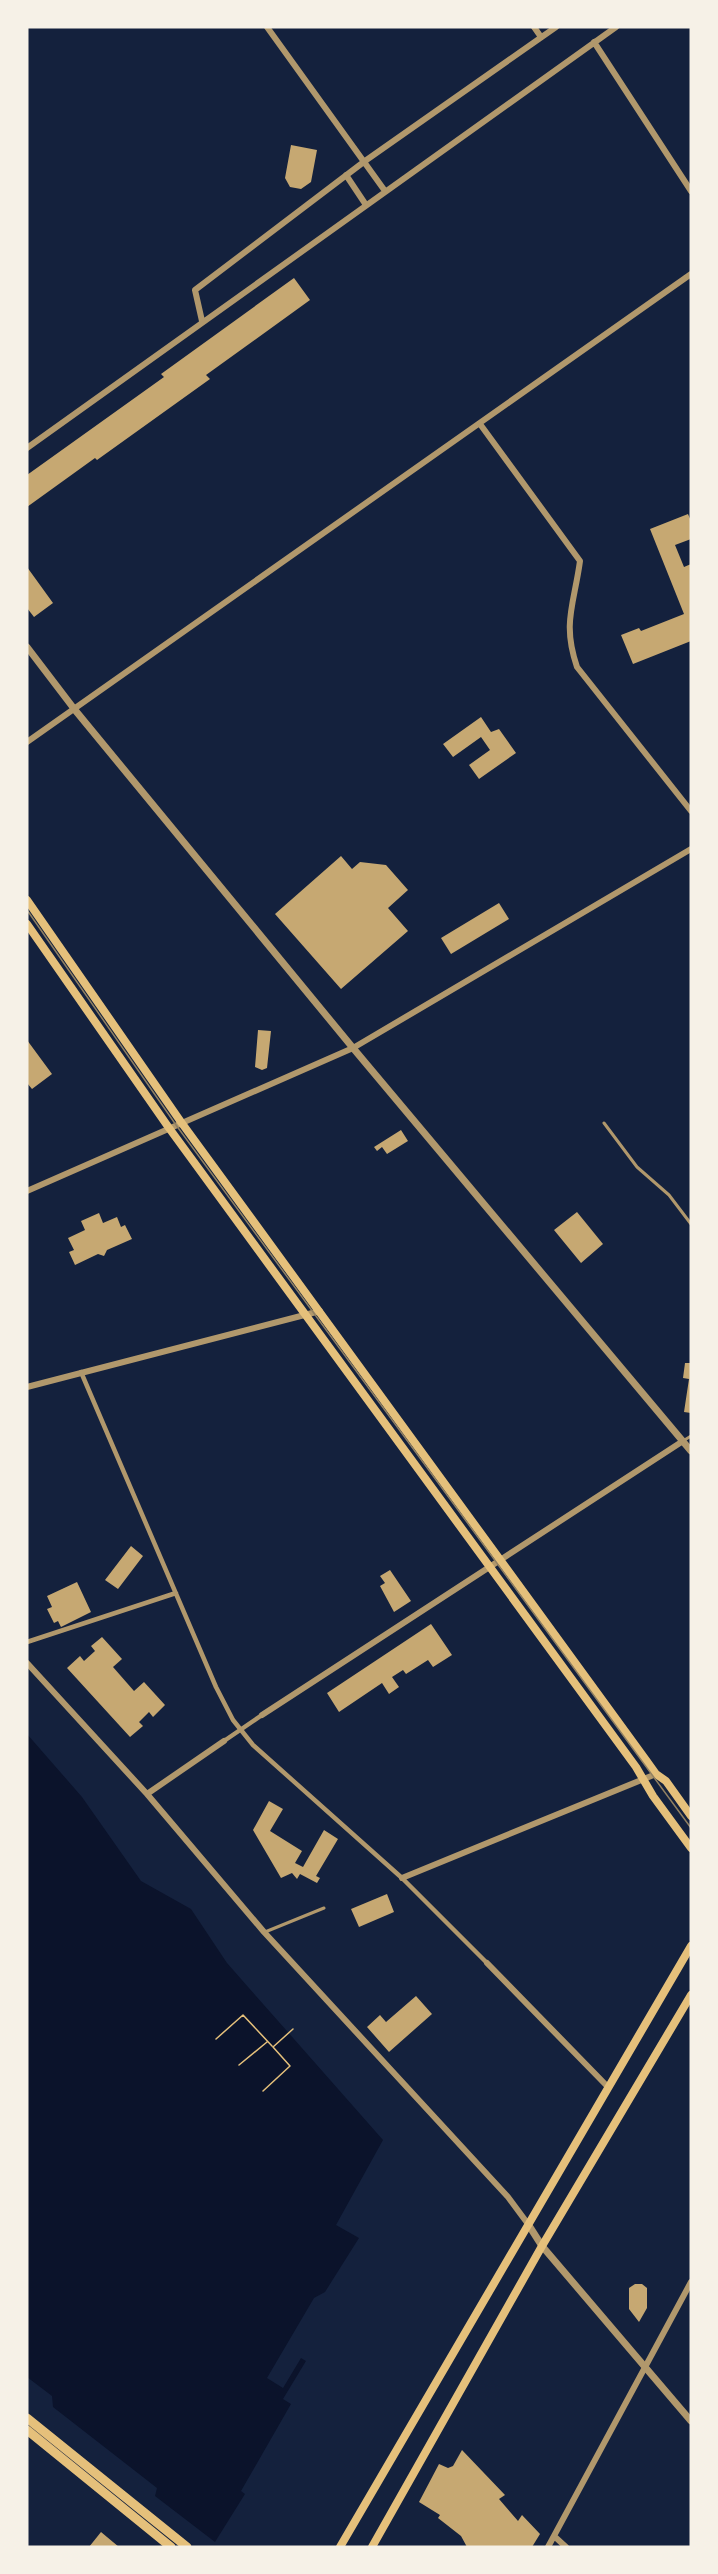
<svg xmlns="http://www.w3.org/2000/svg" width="718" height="2574" font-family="Overpass,sans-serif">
<rect width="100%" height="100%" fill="#14213d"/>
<path fill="#0b132b" d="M27,1734L82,1797L141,1881L191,1909L227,1963L383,2140L336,2225L359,2238L325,2292L314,2298L267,2378L283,2388L301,2358L306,2361L283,2399L291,2404L241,2491L245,2494L215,2542L155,2496L157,2488L53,2407L52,2396L27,2377Z"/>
<path fill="#c6a872" d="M291,145L317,150L311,182L301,189L290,187L285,178Z
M294,278L310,300L206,375L210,379L97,460L95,458L27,507V475L164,377L161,374Z
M688,514L691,521V539L675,545L684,567L691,564V641L633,664L621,635L639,628L641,631L684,614L650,529Z
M27,567L53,603L34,617L27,608Z
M481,717L491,732L499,729L516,753L479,779L469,765L490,750L481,737L453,757L443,744Z
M341,856L352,869L360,862L386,865L408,890L388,908L408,931L341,989L275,914Z
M499,903L509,919L451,954L441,938Z
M258,1030L271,1031L267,1068L262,1070L255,1067Z
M27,1040L52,1074L32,1089L27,1083Z
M401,1130L408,1141L387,1154L382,1147L377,1151L374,1147Z
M577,1212L603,1244L581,1263L554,1230Z
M99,1213L103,1223L117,1217L121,1227L125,1225L132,1239L107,1250L104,1256L98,1254L75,1265L69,1252L74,1250L68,1238L85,1230L81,1221Z
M685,1363H691V1413L684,1412L689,1379L683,1378Z
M131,1546L143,1556L118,1589L105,1580Z
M390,1570L411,1601L394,1612L380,1586L385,1583L380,1576Z
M77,1582L91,1612L61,1627L58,1621L54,1623L47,1609L52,1607L47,1596Z
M431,1624L452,1655L433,1667L428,1660L406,1674L403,1670L392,1677L399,1687L389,1694L382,1683L339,1712L327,1693Z
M102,1637L122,1659L113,1667L134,1691L144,1682L165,1705L153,1717L149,1712L139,1722L143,1726L130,1737L67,1668L80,1656L84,1661L95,1651L91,1646Z
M269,1801L283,1809L270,1831L302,1851L295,1863L303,1867L324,1830L338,1839L316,1876L320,1878L317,1883L300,1874L297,1879L292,1873L281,1878L253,1830Z
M387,1894L394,1912L359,1927L351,1909Z
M416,1996L432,2014L389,2052L367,2027L380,2015L386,2022Z
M635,2284H642L647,2288V2308L639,2322L629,2309V2288Z
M462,2450L505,2495L499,2499L518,2521L522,2515L540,2534L532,2547H467L461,2536L438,2518L440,2515L419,2502L439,2464L448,2468L453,2466Z
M101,2532L119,2547H89Z"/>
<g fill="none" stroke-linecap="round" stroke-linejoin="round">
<path stroke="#e5c07b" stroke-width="1.5" d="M216,2039L243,2015L272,2046
M239,2065L267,2042
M263,2091L290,2066L273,2047L293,2029"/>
<path stroke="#b1986c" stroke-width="3" d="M604,1123L637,1167L669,1195L691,1224
M683,1441L691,1436
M265,1932L324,1908"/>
<path stroke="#b1986c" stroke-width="4.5" d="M81,1372L216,1687L233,1720L253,1745L402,1878L487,1963
M27,1642L176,1593
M224,1741L262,1715"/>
<path stroke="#b1986c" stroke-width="6" d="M267,27L385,191
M534,27L541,37
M594,42L691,191
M346,175L366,205
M202,321L195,290L365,161L556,27
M480,424L580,561C574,605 562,623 577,667L691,811
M27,448L616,27
M27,742L691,274
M27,1191L353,1048L691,849
M27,1387L320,1311
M27,1663L147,1794L264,1932L508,2197L528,2224
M262,1715L683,1441
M147,1794L224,1741
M402,1878L656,1774
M487,1963L607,2086
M554,2536L566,2547
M548,2547L691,2282"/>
<path stroke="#b1986c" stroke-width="7" d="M27,647L75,710L353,1048L691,1451
M528,2224L542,2246L691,2421"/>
<path stroke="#e5c07b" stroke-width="8" d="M27,900L181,1122L646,1760L656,1774L666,1781L691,1816
M27,924L169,1128L636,1767L653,1796L691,1848
M340,2547L691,1946
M372,2547L542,2246L691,1995"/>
<path stroke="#e5c07b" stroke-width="9" d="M27,2418L187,2547
M27,2430L171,2547"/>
<path stroke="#918062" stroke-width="1.5" d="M27,910L176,1125L691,1828"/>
</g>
<rect width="718" height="2574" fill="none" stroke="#f6f1e7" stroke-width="57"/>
</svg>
